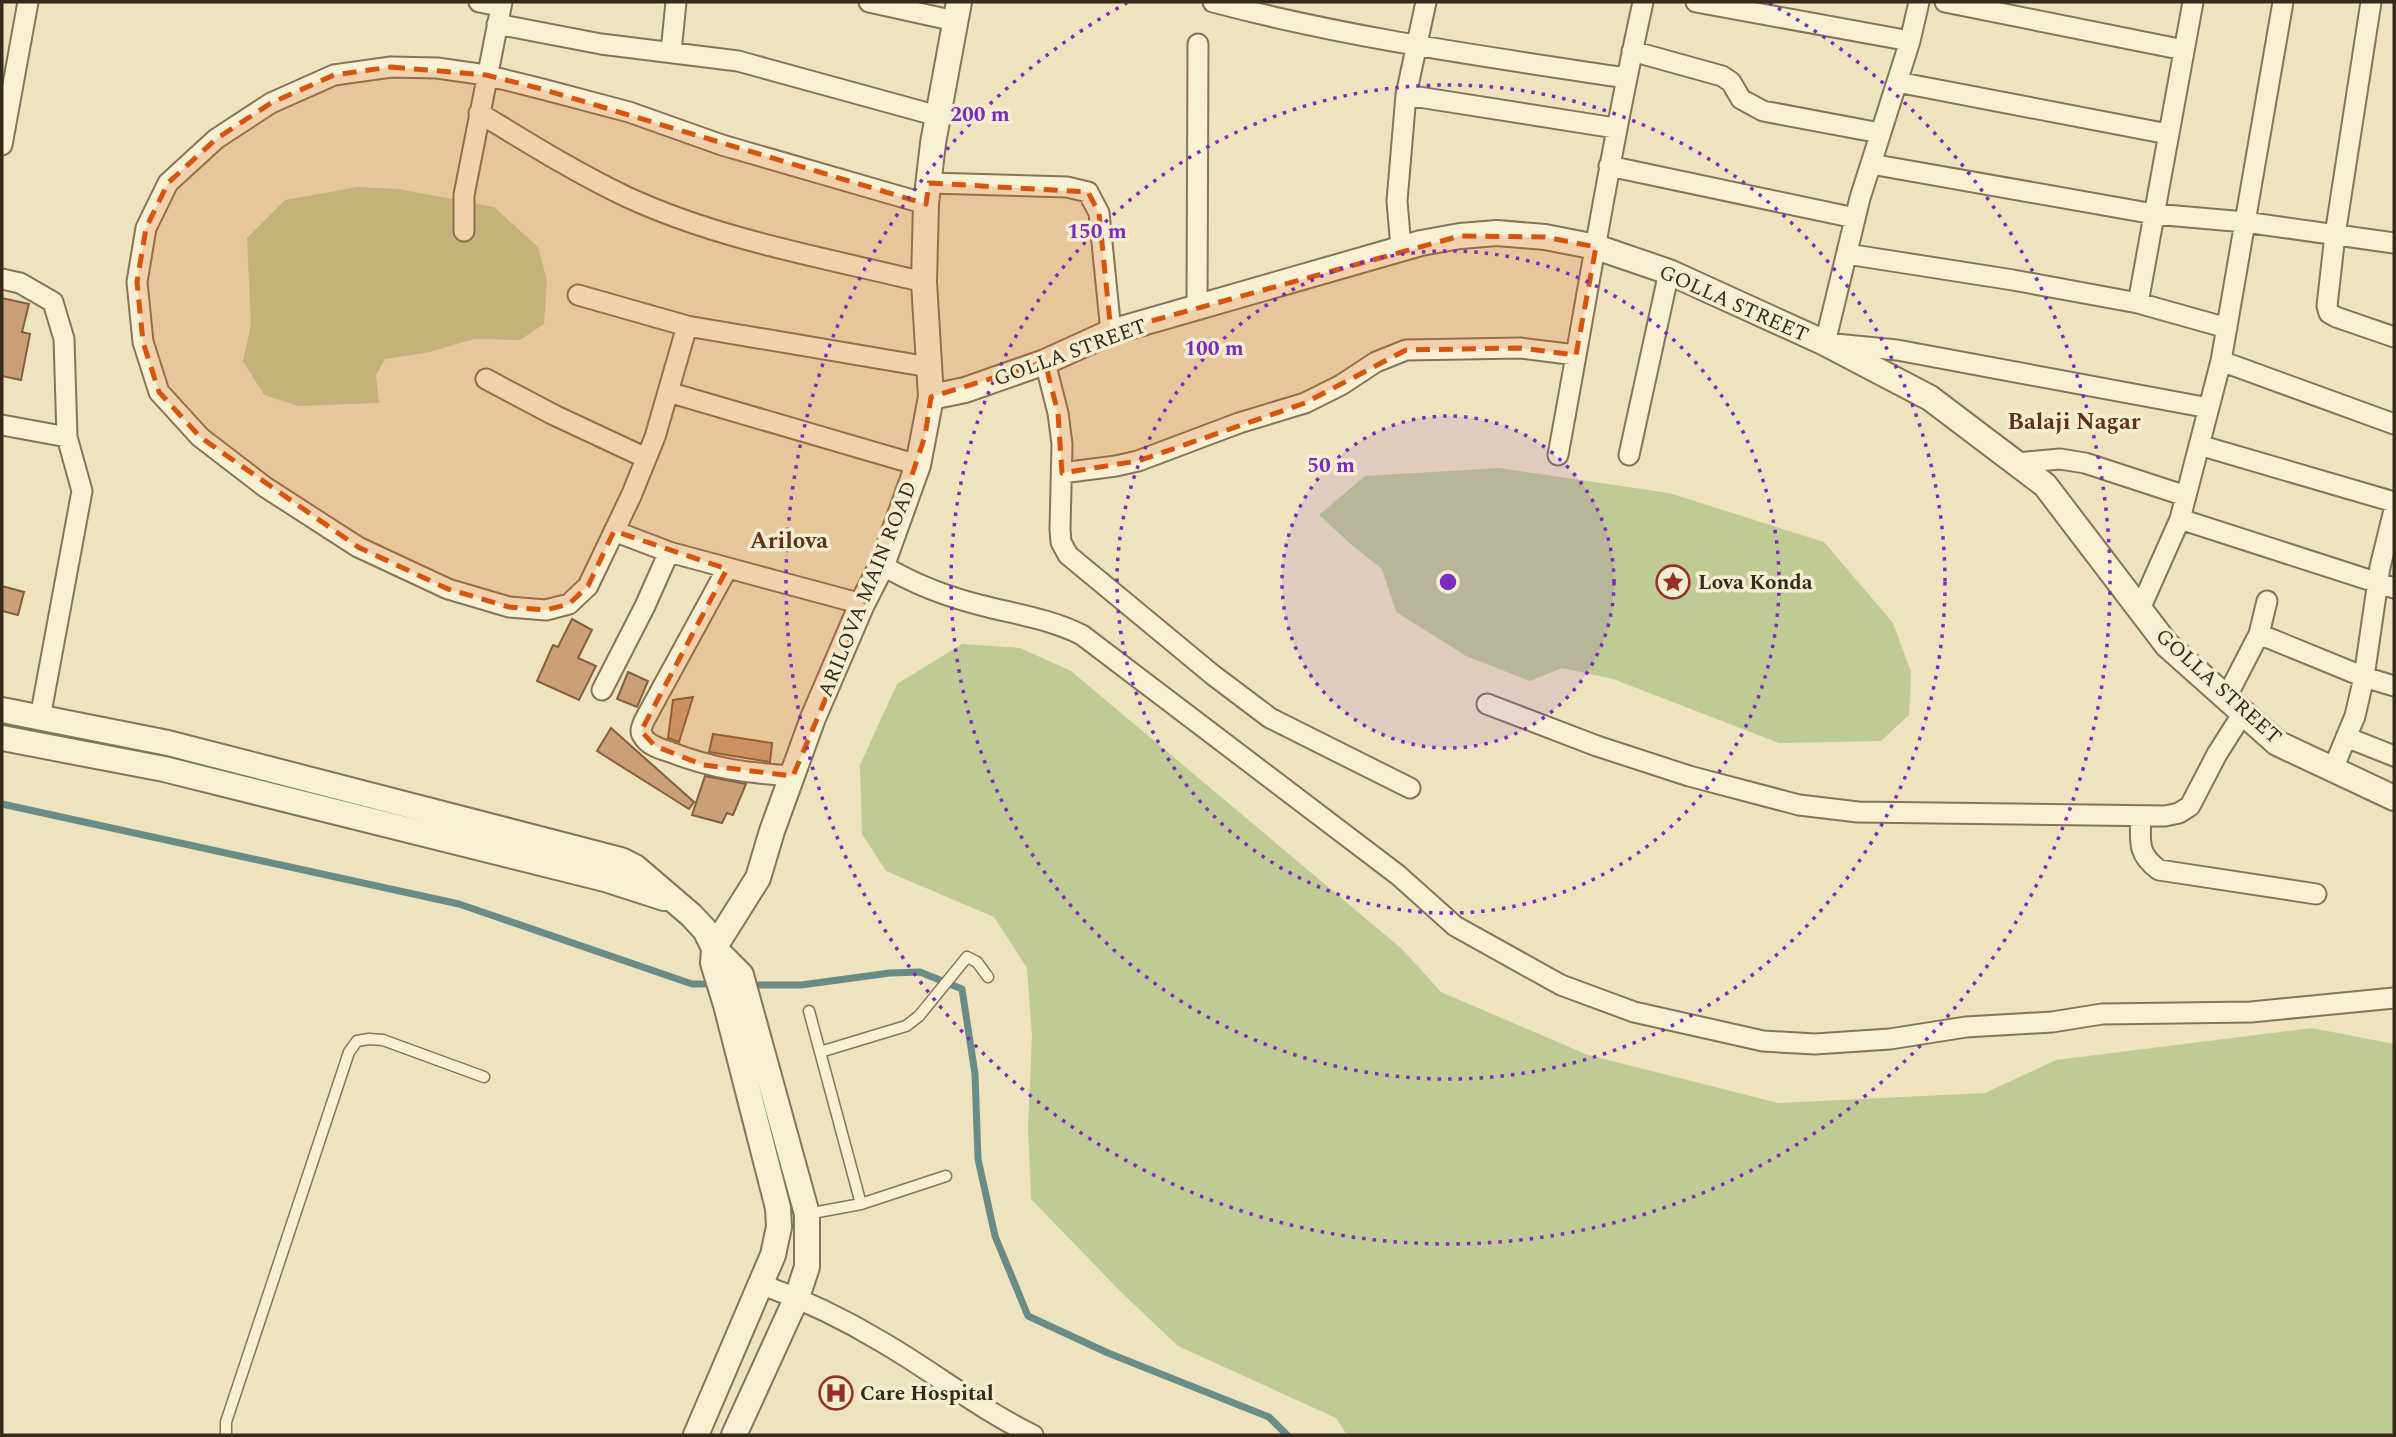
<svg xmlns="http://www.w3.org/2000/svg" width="2396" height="1437" font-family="Spectral,serif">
<rect width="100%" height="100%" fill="#ede3bf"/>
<path fill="#c0ca94" d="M357,187L399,189L494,207L538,247L547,281L544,324L520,340L474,339L426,353L385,359L376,375L379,403L298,406L264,395L243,361L251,324L247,238L285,200Z
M1499,468L1669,493L1824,542L1893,623L1911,672L1909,715L1881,741L1779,743L1613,679L1562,668L1530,681L1466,656L1396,612L1382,569L1353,546L1319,515L1365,476Z
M962,644L1020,648L1071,671L1402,949L1441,992L1588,1055L1778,1103L1985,1093L2056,1060L2312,1028L2394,1044V1435H1347L1336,1418L1178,1346L1121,1292L1031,1199L1028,1127L1032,1036L1027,968L994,917L886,871L862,834L860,765L897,684Z"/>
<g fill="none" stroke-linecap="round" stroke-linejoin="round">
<path stroke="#6a8c86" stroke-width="7" d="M2,804L459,904L692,984H715
M748,985H801L890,973L920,972L962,989L975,1074L978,1159L995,1236L1028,1316L1108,1353L1269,1417L1287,1435"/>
</g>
<path fill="#cba076" stroke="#845f3e" stroke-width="2" d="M2,298L29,304L22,332L30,334L21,380L2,376Z
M2,586L24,592L18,615L2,611Z
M572,619L592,630L578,658L596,666L579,700L537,681L553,645L558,647Z
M628,672L648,681L637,707L617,699Z
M693,697L679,742L668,738L673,700Z
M611,728L694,802L689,809L597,751Z
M713,734L772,743L770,762L709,752Z
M705,776L746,784L733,815L727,813L722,823L692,815Z"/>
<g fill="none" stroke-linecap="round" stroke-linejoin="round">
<defs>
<path id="service" d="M809,1011L861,1204
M820,1052L906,1026L919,1016L967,957L977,962L988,977
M807,1214L861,1204L946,1176
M226,1435V1422L349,1052L357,1041L369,1039L383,1040L484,1077"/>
<path id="minor" d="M479,2L500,6
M869,2L955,21
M1213,2C1348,38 1488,57 1626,78
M1696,2L1910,41
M1919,2L1910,41L1860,198L1825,343L1897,350L2209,408
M1945,2L2184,50
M2371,2L2335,235L2327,306L2329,313L2336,317L2394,337
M497,24L601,44L738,61L938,116
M1632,51L1722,76L1731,82L1741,99L1763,111L1880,133
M671,52L676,2
M1897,82L2168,134
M1406,95L1615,128
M479,113C527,142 576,173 627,197C720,240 825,258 924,282
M2,145L28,2
M1871,164L2154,214L2245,222L2394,243
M1609,166L1855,218
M929,183L1067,187L1088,192L1099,213L1111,332
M464,231V195L502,2
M1401,248L1397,201L1406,95L1426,2
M1847,254L2013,280L2138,303L2227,328
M2,279L20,283L53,302L64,339L67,437L82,491L40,718
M578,295L687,326L929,367
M2138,303L2193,2
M1197,309L1198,44
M687,326L655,437L631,496L588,586L569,604L546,610L509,607L448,589L358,547L265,487L200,437L159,392L143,342L137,282L146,228L168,183L216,139L271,103L334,75L391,67L437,68L486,75L542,89L629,112L722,145L926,204
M2221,361L2394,424
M1045,362L1058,413L1062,444L1060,529L1061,542L1068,555L1213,675L1270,718L1410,788
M486,379L554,415L646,458
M668,392L918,465
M2,425L67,437
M2199,445L2394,502
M1558,455C1586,304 1610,152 1643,2
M1629,455L1669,272
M2016,463L2060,459L2085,463L2186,496
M1062,473L1116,466L1138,461L1239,423L1305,403L1341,385L1376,362L1406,350L1520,348L1576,355
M2180,519L2394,588
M614,531L669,552
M882,565C915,585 950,598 988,607C1021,615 1052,620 1082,635L1398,875L1455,926L1561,985L1634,1012L1763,1041L1815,1044L1890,1039L1966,1027L2052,1022L2102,1014L2251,1012L2394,998
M727,569L644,721C642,727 639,731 643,736C647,745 661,749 670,752C714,769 747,773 793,776
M2140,609L2180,519L2221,361L2283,2
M2259,634L2364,677L2394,686
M602,690L645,606L669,552L862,604
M2226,698L2259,634L2267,601
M1487,704L1597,746L1689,776L1799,805L1858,812L2165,816L2179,813L2190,806L2217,754L2243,713
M2346,737L2394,756
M2333,769L2355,716L2364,677L2380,567L2394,510
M2141,816C2140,841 2137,854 2159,870L2316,894
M760,1284C802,1299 844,1319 882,1342C934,1372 979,1409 1033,1435"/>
<path id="tertiary" d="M931,397L965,390L1045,362L1111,332L1421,243L1460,236L1497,233L1545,237L1596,247L1669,272L1825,343L1930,398L2045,485L2167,645L2277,743L2394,798
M2,710L168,743L621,860L635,867L691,915L705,930L714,948L741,975L807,1214V1267L797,1297L734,1435
M2,738L164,769L605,879L664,898
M696,1435L773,1255L779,1227L778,1208L726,1005L713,963L714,948L758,878L772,831L813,718L862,604L882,565L918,465L931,397L924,282L926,204L933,143L959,2"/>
</defs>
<use href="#service" stroke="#857458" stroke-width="13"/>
<use href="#minor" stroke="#857458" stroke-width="23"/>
<use href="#tertiary" stroke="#857458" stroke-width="28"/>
<use href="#service" stroke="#f8f0d2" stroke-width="10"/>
<use href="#minor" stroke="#f8f0d2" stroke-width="19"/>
<use href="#tertiary" stroke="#f8f0d2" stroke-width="24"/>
</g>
<path fill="#d6540e" fill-opacity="0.2" stroke="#d6540e" stroke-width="5" stroke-dasharray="14 9" stroke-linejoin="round" d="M391,67L486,75L542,89L926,204L929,183L1088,192L1099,213L1111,332L1460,236L1545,237L1596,247L1576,355L1520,348L1406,350L1305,403L1138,461L1062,473L1058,413L1045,362L931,397L925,436L882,565L793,776L703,765L655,746L641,731L727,569L614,531L588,586L569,604L546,610L509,607L448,589L358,547L200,437L159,392L143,342L137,282L146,228L168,183L216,139L271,103L334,75Z"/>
<circle cx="1448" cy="582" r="166" fill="#7b2cbf" fill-opacity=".12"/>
<g fill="none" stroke="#7b2cbf" stroke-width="3.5" stroke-dasharray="3.5 7">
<circle cx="1448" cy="582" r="166"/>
<circle cx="1448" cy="582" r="331"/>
<circle cx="1448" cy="582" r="497"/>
<path d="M1769 3A662 662 0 1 1 1127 3"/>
</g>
<defs>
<symbol id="sight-ring" viewBox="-11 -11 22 22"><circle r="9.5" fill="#f4edcf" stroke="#933129" stroke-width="1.5"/><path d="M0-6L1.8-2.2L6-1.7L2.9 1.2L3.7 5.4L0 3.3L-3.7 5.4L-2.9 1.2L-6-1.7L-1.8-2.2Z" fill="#933129"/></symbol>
<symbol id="hospital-ring" viewBox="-11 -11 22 22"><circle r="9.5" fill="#f4edcf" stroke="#933129" stroke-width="1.5"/><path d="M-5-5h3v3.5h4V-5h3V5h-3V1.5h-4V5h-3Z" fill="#933129"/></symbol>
</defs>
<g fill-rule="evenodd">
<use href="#sight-ring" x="1654" y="563" width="38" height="38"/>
<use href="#hospital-ring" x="817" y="1374" width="38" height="38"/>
</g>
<g text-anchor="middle" stroke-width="7" stroke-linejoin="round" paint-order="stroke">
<g font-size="21" fill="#352a1c" stroke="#f4edcf">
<text transform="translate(1734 303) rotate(24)" y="7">GOLLA STREET</text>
<text transform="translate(1070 352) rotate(-20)" y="7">GOLLA STREET</text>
<text transform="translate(867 589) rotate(-68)" y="7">ARILOVA MAIN ROAD</text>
<text transform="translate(2219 686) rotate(42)" y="7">GOLLA STREET</text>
</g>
<g font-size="21" font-weight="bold" fill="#352a1c" stroke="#f4edcf" text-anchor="start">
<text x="1698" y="589">Lova Konda</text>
<text x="860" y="1400">Care Hospital</text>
</g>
<g font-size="23" font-weight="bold" fill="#61301c" stroke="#f4edcf">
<text x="2074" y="429">Balaji Nagar</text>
<text x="789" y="548">Arilova</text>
</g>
</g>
<circle cx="1448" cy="582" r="10" fill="#7b2cbf" stroke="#f4edcf" stroke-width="3.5"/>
<g font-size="21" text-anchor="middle" font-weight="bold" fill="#7b2cbf" stroke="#f4edcf" stroke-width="7" stroke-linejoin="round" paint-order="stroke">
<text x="980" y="121">200 m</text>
<text x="1097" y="238">150 m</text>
<text x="1214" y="355">100 m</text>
<text x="1331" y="472">50 m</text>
</g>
<rect width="2396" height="1437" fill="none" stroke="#352a1c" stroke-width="7"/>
</svg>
